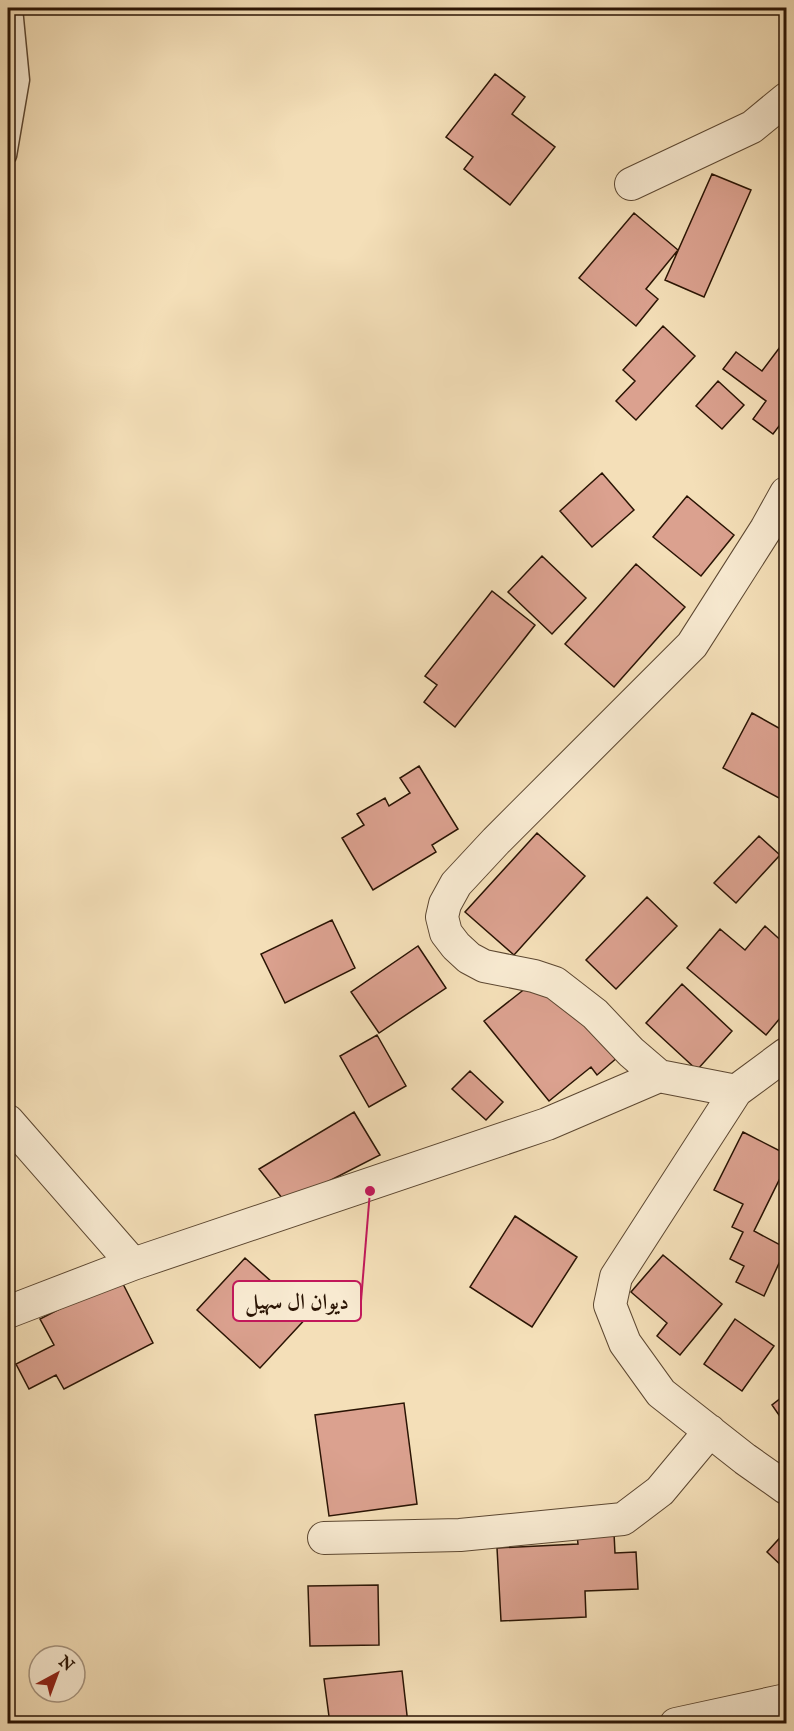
<svg xmlns="http://www.w3.org/2000/svg" width="794" height="1731" font-family="'IM FELL English',Amiri,serif">
<rect width="100%" height="100%" fill="#f4dfb8"/>
<filter id="stains"><feTurbulence type="fractalNoise" baseFrequency=".00333" numOctaves="4"/><feColorMatrix values="0 0 0 0 .2 0 0 0 0 .09 0 0 0 0 .02 0 0 0 .5 -.17"/></filter>
<radialGradient id="worn" r=".72"><stop offset=".6" stop-color="#630" stop-opacity="0"/><stop offset="1" stop-color="#630" stop-opacity=".3"/></radialGradient>
<path fill="#dba18f" stroke="#2a1404" stroke-width="1.5" d="M495,74L525,97L512,114L555,147L510,205L464,169L473,157L446,137Z
M712,174L751,190L704,297L665,280Z
M634,213L678,250L646,289L658,299L636,326L579,278Z
M663,326L695,356L636,420L616,401L635,381L623,370Z
M786,339V417L773,434L753,419L766,401L723,369L736,352L762,371Z
M718,381L744,405L722,429L696,406Z
M602,473L634,510L592,547L560,511Z
M687,496L734,535L701,576L653,537Z
M542,556L586,598L552,634L508,592Z
M636,564L685,607L614,687L565,644Z
M492,591L535,625L455,727L424,702L437,685L425,676Z
M752,713L786,732V784L779,798L723,768Z
M419,766L458,829L432,845L436,852L373,890L342,838L364,825L357,814L385,798L389,806L410,793L400,778Z
M537,833L585,876L514,955L465,912Z
M759,836L780,855L736,903L714,883Z
M647,897L677,926L616,989L586,960Z
M332,920L355,968L285,1003L261,954Z
M765,926L786,945V1011L766,1035L687,968L720,929L745,950Z
M418,946L446,988L379,1033L351,992Z
M531,984L565,996L618,1057L597,1075L591,1067L549,1101L484,1021Z
M682,984L732,1031L697,1070L646,1023Z
M377,1035L406,1086L369,1107L340,1056Z
M470,1071L503,1102L486,1120L452,1089Z
M354,1112L380,1155L286,1203L259,1169Z
M743,1132L786,1154V1166L754,1231L786,1248L764,1296L736,1282L744,1266L730,1259L743,1232L732,1227L743,1204L714,1190Z
M515,1216L577,1257L532,1327L470,1287Z
M663,1255L722,1304L680,1355L657,1336L667,1323L631,1292Z
M245,1258L309,1315L260,1368L197,1310Z
M120,1278L153,1343L64,1389L56,1375L29,1389L16,1364L54,1345L40,1319Z
M735,1319L774,1346L742,1391L704,1364Z
M786,1394V1415L781,1418L772,1405Z
M404,1403L417,1504L329,1516L315,1415Z
M786,1531V1570L767,1552Z
M614,1533L615,1553L636,1552L638,1589L585,1591L586,1617L501,1621L497,1548L578,1544L577,1535Z
M378,1585L379,1645L310,1646L308,1586Z
M402,1671L408,1724H330L324,1679Z"/>
<g fill="none" stroke-linecap="round" stroke-linejoin="round">
<defs>
<path id="service" d="M8,156L21,80L14,8"/>
<path id="minor" d="M631,184L752,127L786,99
M786,1054L736,1091L616,1277L610,1305L625,1343L661,1393L745,1459L786,1488
M736,1091L659,1076L631,1052L595,1014L555,983L534,976L484,966L469,958L456,946L446,933L442,917L445,904L456,884L496,841L692,645L766,529L786,493
M8,1121L133,1264
M8,1312L133,1264L547,1124L659,1076
M324,1538L460,1535L623,1519L660,1491L710,1431
M676,1724L786,1700"/>
</defs>
<use href="#service" stroke="#5c4731" stroke-width="19"/>
<use href="#minor" stroke="#5c4731" stroke-width="34"/>
<use href="#service" stroke="#f8ead1" stroke-width="16"/>
<use href="#minor" stroke="#f8ead1" stroke-width="32"/>
</g>
<path fill="none" stroke="#c2185b" stroke-width="2" d="M370 1191L361 1301"/>
<circle fill="#c2185b" stroke="#f8ead1" stroke-width="2" cx="370" cy="1191" r="6"/>
<rect fill="#f8ead1" stroke="#c2185b" stroke-width="2" x="233" y="1281" width="128" height="40" rx="6"/>
<g font-size="22" text-anchor="middle" font-weight="bold" fill="#2a1404">
<text x="297" y="1309">ديوان ال سهيل</text>
</g>
<rect width="794" height="1731" fill="none" stroke="#f4dfb8" stroke-width="30"/>
<rect x="9" y="9" width="776" height="1713" fill="none" stroke="#2a1404" stroke-width="3"/>
<rect x="15" y="15" width="764" height="1701" fill="none" stroke="#2a1404" stroke-width="1.5"/>
<g transform="translate(57 1674) rotate(41)"><circle r="28" fill="#f8ead1" stroke="#a6947f" stroke-width="1.5"/>
<path d="M0-4.5L10 22L0 15L-10 22Z" fill="#8f2418"/>
<text y="-9" font-size="16" font-weight="bold" text-anchor="middle" fill="#2a1404">N</text>
</g>
<rect width="100%" height="100%" filter="url(#stains)"/>
<rect width="100%" height="100%" fill="url(#worn)"/>
</svg>
